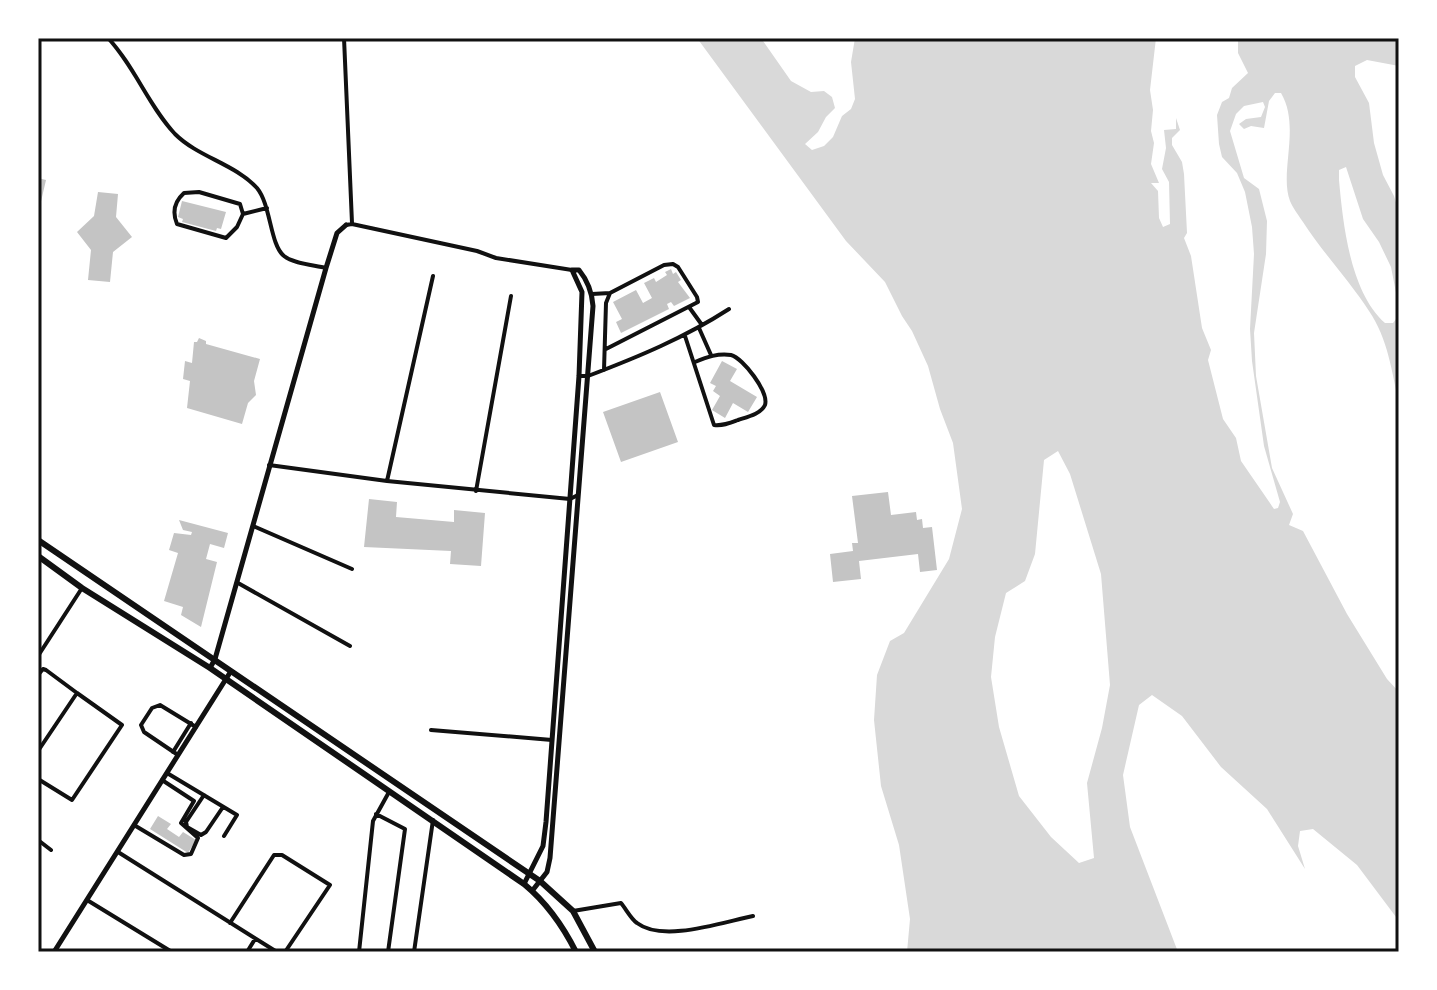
<svg xmlns="http://www.w3.org/2000/svg" width="1437" height="990" font-family="'Nunito Sans',sans-serif">
<rect width="100%" height="100%" fill="#fff"/>
<path fill="#d9d9d9" fill-rule="evenodd" d="M697,38H761L791,81L811,92L824,91L832,97L835,108L826,117L818,132L805,144L812,150L824,146L833,137L842,116L851,109L855,99L851,62L855,38H1156L1150,90L1153,110L1151,131L1154,143L1151,164L1159,183H1151L1158,191L1159,218L1163,227L1170,224L1169,182L1162,169L1166,148L1164,130L1176,129V118L1180,130L1172,138V145L1182,162L1184,174L1187,233L1184,238L1191,256L1202,328L1211,350L1208,360L1223,419L1236,438L1241,461L1274,509L1278,508L1280,502L1264,446L1252,361L1250,329L1254,254L1252,227L1245,192L1237,173L1222,157L1219,144L1217,115L1222,102L1229,98L1232,88L1248,73L1238,53V38H1399V66L1367,60L1355,66V77L1369,103L1374,143L1383,175L1394,196L1399,212V308L1391,267L1379,242L1363,219L1346,167L1339,170V180C1343,224 1350,292 1385,323H1393L1399,315V404C1392,372 1388,339 1369,311C1349,280 1323,253 1303,222C1299,216 1293,208 1290,201C1279,172 1301,127 1281,93H1275L1269,101L1264,128L1251,126L1244,129L1239,124L1246,119L1261,117L1265,107L1263,102L1244,106L1236,114L1230,131L1244,178L1259,189L1267,221L1266,254L1254,333L1256,376L1272,468L1293,514L1289,525L1303,531L1347,614L1387,679L1399,692V921L1357,865L1313,829L1300,831L1298,846L1305,869L1267,809L1221,767L1182,716L1152,695L1139,705L1123,775L1130,827L1178,952H907L910,919L899,845L881,786L874,720L877,675L890,641L904,633L949,559L962,509L953,443L940,409L928,366L912,331L902,316L885,282L846,241ZM1058,451L1070,474L1101,574L1110,685L1102,728L1087,783L1094,858L1079,863L1051,837L1019,796L999,727L991,677L995,637L1006,593L1025,581L1035,554L1044,460Z"/>
<path fill="#c4c4c4" d="M38,178L46,180L39,210H38Z
M98,192L118,194L116,217L132,237L113,252L110,282L88,280L91,250L77,232L94,216Z
M182,201L226,212L221,229L217,228L216,231L182,222L183,219L178,217Z
M671,269L673,274L676,272L681,280L678,282L690,298L674,306L671,302L667,304L669,309L621,333L616,322L622,319L613,302L636,290L643,303L652,298L644,283L654,278L656,282L667,275L665,272Z
M199,338L206,341V344L260,359L254,381L256,395L248,403L242,424L187,408L190,381L183,379L185,361L192,363L194,342H197Z
M722,361L737,369L730,381L757,397L748,412L733,403L725,418L712,410L720,396L713,391L716,386L710,383Z
M660,392L678,442L621,462L603,412Z
M888,492L891,515L916,512L917,520L922,519L923,528L932,527L937,570L920,572L918,554L859,561L861,579L833,582L830,554L853,551L852,543H858L852,496Z
M369,499L397,502L396,517L454,522V510L485,513L481,566L450,564L451,551L364,547Z
M179,520L228,533L224,548L210,544L206,559L217,562L201,627L181,615L183,607L164,601L178,553L169,550L174,533L191,535L192,532L183,530Z
M158,816L171,824L167,829L179,837L183,832L196,840L188,853L150,829Z"/>
<g fill="none" stroke-linecap="round" stroke-linejoin="round">
<path stroke="#111" stroke-width="4" d="M108,38C135,67 148,105 175,134C198,157 235,164 257,188C271,205 270,245 284,256C294,264 314,265 326,268
M344,38L352,223
M243,214L240,204L199,192L184,193C174,202 172,212 177,224L226,238L237,227L243,214L267,208
M346,225L352,224L477,251L496,258L572,270
M592,294L610,293
M689,307L702,325
M699,328L711,355
M685,336L714,425C723,426 730,423 738,420C747,417 761,414 765,405C769,392 743,358 731,355C718,353 707,357 695,362
M604,370L606,303L610,293L664,265L673,264L678,267L697,297L698,302L606,349
M579,376H588C638,357 684,338 729,309
M269,465L387,481L570,499L578,495
M387,481L433,276
M476,491L511,296
M253,526L352,569
M238,583L350,646
M38,656L82,588
M38,675L43,669L46,670L77,693
M431,730L552,740
M38,751L77,693L122,725L72,800L38,779
M173,752L191,723
M178,755L144,732L141,725L152,708L160,705L196,727
M167,773L237,815L224,836
M204,795L186,822L187,827L201,835L206,832L223,807
M376,814L405,829L388,952
M134,825L184,855L191,854L198,838L181,823L194,801L162,780
M38,840L51,850
M118,852L277,952
M87,900L172,952
M573,911L621,903C626,909 631,919 637,923C663,943 723,922 753,916
M230,923L274,855H282L330,885L285,952
M247,952L255,939
M359,952L373,821L389,792
M414,952L433,820"/>
<path stroke="#111" stroke-width="5" d="M210,668L215,659L326,268L337,233L346,225
M524,884L543,846L546,822L579,376L582,292L572,270
M532,891L547,872L550,858L593,306C592,292 588,281 579,270H572
M54,952L231,671"/>
<path stroke="#111" stroke-width="6" d="M38,540L540,881L573,911L595,952
M38,556L82,588L210,668L524,884C547,903 563,926 576,952"/>
</g>
<rect width="1437" height="990" fill="none" stroke="#ffffff" stroke-width="80"/>
<rect x="40" y="40" width="1357" height="910" fill="none" stroke="#111" stroke-width="3"/>
</svg>
